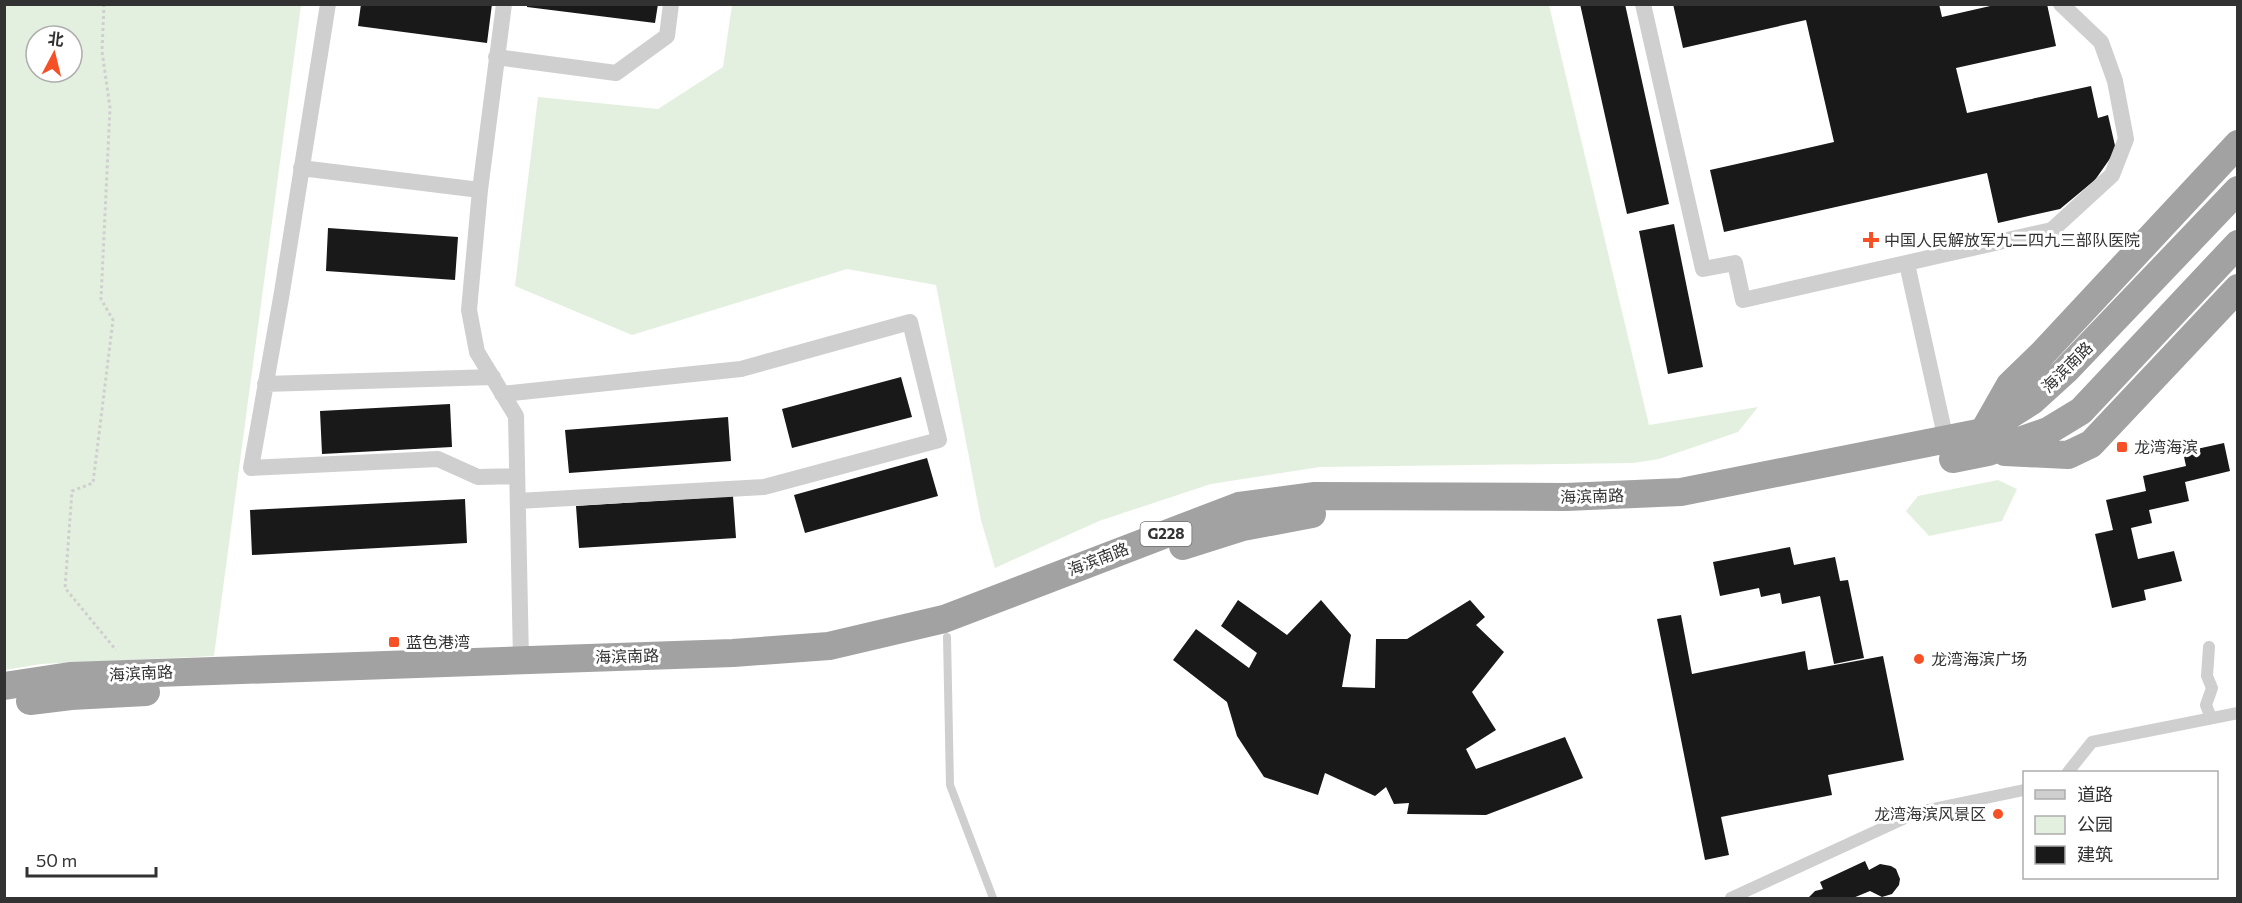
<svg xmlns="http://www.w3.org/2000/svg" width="2242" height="903" font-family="Commissioner,'Noto Sans SC',sans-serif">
<rect width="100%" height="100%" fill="#fff"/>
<path fill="#e4f0df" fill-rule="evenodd" d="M5,5H301L214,656L41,664L5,670ZM36,36H72V72H36Z
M732,5H1549L1649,425L1758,407L1738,432L1659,459L1633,463L1320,467L1211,484L1099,521L995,568L981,520L936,285L847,269L632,335L515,286L538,97L658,109L723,67Z
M1998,480L2017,489L2002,521L1929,536L1906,511L1918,496Z"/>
<path fill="#191919" d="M361,4H492L487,43L358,26Z
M527,4H658L655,23L527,7Z
M1580,4H1625L1669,204L1627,214Z
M1673,4H1939L1942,17L1999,4H2047L2056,46L1956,68L1967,113L2091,86L2098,118L2108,115L2116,150L2095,180L2060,209L1998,223L1987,173L1724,232L1710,170L1834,142L1806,20L1683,48Z
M1674,224L1703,367L1668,374L1639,231Z
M328,228L458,237L455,280L326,271Z
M901,377L912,417L792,448L782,409Z
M450,404L452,447L322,454L320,411Z
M728,417L731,461L569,473L565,430Z
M2224,443L2230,471L2185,482L2189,501L2149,510L2152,523L2131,528L2138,559L2174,551L2182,581L2144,590L2146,600L2112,608L2095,534L2113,530L2106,500L2146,491L2143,476L2186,466L2183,452Z
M927,458L938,496L805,533L794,495Z
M733,496L736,538L579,548L576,506Z
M465,499L467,543L252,555L250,510Z
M1790,547L1794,565L1835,557L1840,581L1848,580L1864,658L1834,664L1820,596L1782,604L1780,593L1761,597L1759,588L1720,596L1713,562Z
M1238,600L1287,635L1321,600L1351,635L1342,687L1375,688L1376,639H1407L1470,600L1485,617L1476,625L1504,652L1472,692L1496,730L1466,749L1476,769L1565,737L1583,778L1486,815L1407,814L1409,803L1394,804L1386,787L1375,796L1325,773L1318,795L1264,777L1237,736L1227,702L1173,660L1196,629L1249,668L1257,653L1221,626Z
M1681,615L1692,674L1805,651L1808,670L1883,656L1904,760L1828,775L1832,795L1721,817L1729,855L1705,860L1657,619Z
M1865,861L1869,870L1880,864L1891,866L1896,869L1900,879L1899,885L1892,894L1882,897L1870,891L1853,898H1808L1815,891L1823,889L1820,882Z"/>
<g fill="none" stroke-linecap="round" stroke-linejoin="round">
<path stroke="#cfcfcf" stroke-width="3" stroke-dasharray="3 3" stroke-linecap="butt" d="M104,4L102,51L110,108L101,299L113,320L93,483L72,491L65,588L116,650"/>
<path stroke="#cfcfcf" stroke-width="8" d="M947,637L950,785L993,898"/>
<path stroke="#cfcfcf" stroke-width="12" d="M2209,647L2207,676L2212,688L2206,705L2211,718
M2068,772L2092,742L2238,713
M1731,898L1918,812L2024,790"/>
<path stroke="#cfcfcf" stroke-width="16" d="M328,4L282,292L251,468L438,459L478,477L517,476
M504,4L480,190L469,310L477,352L516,416L521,660
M1643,4L1703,269L1735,263L1743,300L2052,230L2112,175L2126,139L2115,81L2101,42L2061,4
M496,57L616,73L667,36L671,4
M301,168L480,190
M1907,264L1946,440
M265,384L493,377
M502,394L741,369L910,322L939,440L764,487L518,501"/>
<path stroke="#a2a2a2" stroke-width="28" d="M1985,429L2010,385L2043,353L2238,144
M2005,452L2068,455L2091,444L2238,288
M1953,459L1988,452L2048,431L2081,411L2238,244
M1183,546L1243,527L1312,514
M4,686L70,676L733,653L829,646L944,619L1239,506L1315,496L1566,497L1681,492L1983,432L2032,401L2065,371L2238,190
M30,701L71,696L146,692"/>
</g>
<g fill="#f65027" stroke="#fff" stroke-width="2">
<path d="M1868 231h6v6h6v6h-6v6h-6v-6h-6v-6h6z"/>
<rect x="2116" y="441" width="12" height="12" rx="3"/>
<rect x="388" y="636" width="12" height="12" rx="3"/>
<circle cx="1919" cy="659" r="6"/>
<circle cx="1998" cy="814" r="6"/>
</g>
<g text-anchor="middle" stroke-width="6" stroke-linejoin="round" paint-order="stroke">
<rect fill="#fff" stroke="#707070" stroke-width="1.5" x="1140.5" y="522" width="51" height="24" rx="4.5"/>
<g font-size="15" font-weight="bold" fill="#323232">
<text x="1166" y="539">G228</text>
</g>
<g font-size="16" fill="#323232" stroke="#fff" text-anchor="start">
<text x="1884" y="246">中国人民解放军九二四九三部队医院</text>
<text x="2134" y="453">龙湾海滨</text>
<text x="406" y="648">蓝色港湾</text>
<text x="1931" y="665">龙湾海滨广场</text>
<text x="1986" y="820" text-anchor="end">龙湾海滨风景区</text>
</g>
<g font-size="16" fill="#323232" stroke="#fff">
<text transform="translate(2067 367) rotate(-45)" y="6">海滨南路</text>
<text transform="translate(1592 496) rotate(-2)" y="6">海滨南路</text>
<text transform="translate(1098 559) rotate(-21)" y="6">海滨南路</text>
<text transform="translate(627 656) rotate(-2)" y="6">海滨南路</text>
<text transform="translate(141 673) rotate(-3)" y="6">海滨南路</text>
</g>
</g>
<rect width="2242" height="903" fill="none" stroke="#323232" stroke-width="12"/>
<rect x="2023" y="771" width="195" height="108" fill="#ffffff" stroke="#adadad" stroke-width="1.5"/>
<rect x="2035" y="790" width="30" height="9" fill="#cfcfcf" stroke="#adadad" stroke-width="1.5"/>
<text x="2077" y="801" font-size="18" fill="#323232">道路</text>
<rect x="2035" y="816" width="30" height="18" fill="#e4f0df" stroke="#adadad" stroke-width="1.5"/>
<text x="2077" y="831" font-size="18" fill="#323232">公园</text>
<rect x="2035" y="846" width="30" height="18" fill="#191919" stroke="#adadad" stroke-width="1.5"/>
<text x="2077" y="861" font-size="18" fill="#323232">建筑</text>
<g transform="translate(54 54) rotate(7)"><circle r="28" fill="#ffffff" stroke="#adadad" stroke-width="1.5"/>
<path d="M0-4.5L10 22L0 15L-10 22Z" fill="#f65027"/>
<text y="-9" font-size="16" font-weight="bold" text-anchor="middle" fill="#323232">北</text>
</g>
<path d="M27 867v9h129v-9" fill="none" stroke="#323232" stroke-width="3"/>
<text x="36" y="867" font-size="18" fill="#323232" stroke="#ffffff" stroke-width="4.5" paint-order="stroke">50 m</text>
</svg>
